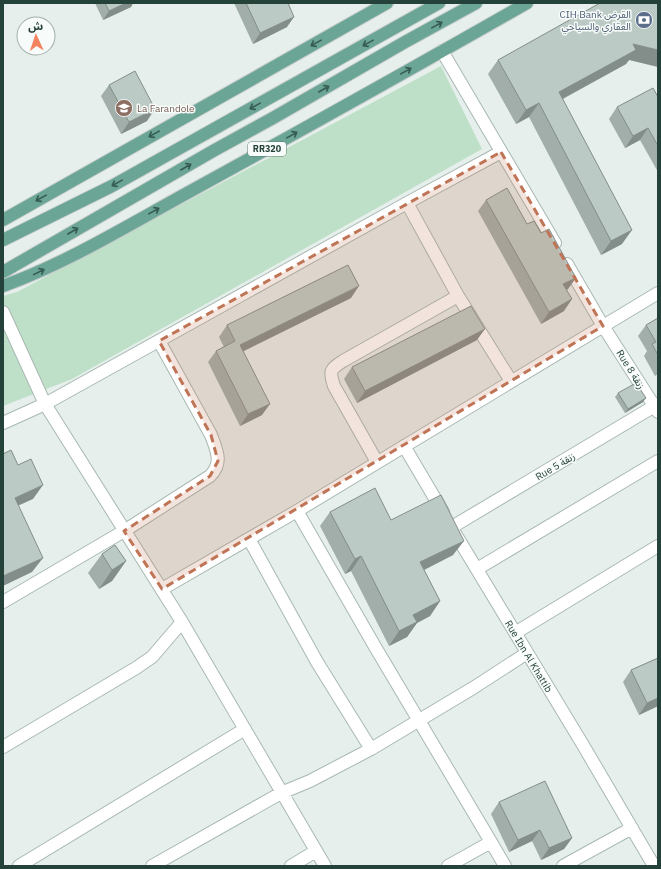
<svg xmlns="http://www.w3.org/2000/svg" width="661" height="869" font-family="'IBM Plex Sans','Noto Sans Arabic',sans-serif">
<rect width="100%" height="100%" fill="#e6efeb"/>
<path fill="#bfe0c8" d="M441,66L482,149L72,379L3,406V296L17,292Z"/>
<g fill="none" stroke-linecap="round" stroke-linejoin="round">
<defs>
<path id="street" d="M442,51L555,243
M407,203L458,296L511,381
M567,264L603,326L658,412
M3,312L45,404L182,622L325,866
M3,423L45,404L407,203L501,152
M404,446L443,512
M377,462L334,386C329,371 330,369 343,361L458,296
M297,511L374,645L491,842L448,866
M452,527L658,404
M453,530L583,745L654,866
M249,539L317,662L371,749
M477,569L658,461
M162,589L297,511L658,293
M3,602L124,531L210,476C223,463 217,451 211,435L159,341
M515,633L658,546
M3,747L136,668L152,657L182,622
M491,842L505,866
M19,866L245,729
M152,866L281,793L310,781L371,749L473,688L527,653
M291,866L316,851
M563,866L632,828"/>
<path id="primary" d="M3,220L387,3
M3,240L112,186L439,3
M3,272L213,151L273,118L405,42L476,3
M3,286C67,263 129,225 189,192C302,130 415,67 527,3"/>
</defs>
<use href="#street" stroke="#a8b8b2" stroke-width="14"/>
<use href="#primary" stroke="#c2cac8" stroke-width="14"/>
<use href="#street" stroke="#fff" stroke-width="12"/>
<use href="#primary" stroke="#6aa596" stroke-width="12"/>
</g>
<path fill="#a1aea9" d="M95,3H133L131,7L103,20Z
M234,3H288L287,27L253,44Z
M498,60H629L626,64L563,99L622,244L601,255L529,117L516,124L488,74Z
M109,85L147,121L121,134L101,96Z
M658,97V172L640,140L625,148L609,119L617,107Z
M486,200L527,224L568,289L566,290L564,311L541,324L478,211Z
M351,298L243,351L262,415L240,426L208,362L216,351L224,347L219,337L227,325Z
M658,318V374L655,376L644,356L647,351L638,336L646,325Z
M477,340L357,403L344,379L352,367Z
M618,393L643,402L625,413L615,397Z
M330,512L391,520L453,555L424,570L440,601L430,616L417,623L407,637L389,646L351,571L345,574L320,526Z
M102,554L126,561L112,581L99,589L88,573Z
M658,658V706L639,715L623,682L631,670Z
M499,802L572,838L564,849L541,860L532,841L509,852L491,814Z"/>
<path fill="#838d89" d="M126,3H133L131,7L103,20L109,11Z
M294,17L287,27L253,44L260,33Z
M633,44L658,50V67L629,60L626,64L549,106L559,92Z
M539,103L529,117L516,124L526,110Z
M155,109L147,121L121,134L129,122Z
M648,128L640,140L625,148L633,136Z
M632,230L622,244L601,255L611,241Z
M576,278L568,289L555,296L563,284Z
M359,286L351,298L232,357L240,345Z
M572,299L564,311L541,324L549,312Z
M485,329L477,340L357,403L365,391Z
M646,398L643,402L625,413L628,409Z
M270,404L262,415L240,426L248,414Z
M43,485L33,499L4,512L15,498Z
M464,541L453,555L410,577L420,562Z
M361,556L351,571L345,574L355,559Z
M43,558L32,572L3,586V576Z
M126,561L112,581L99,589L112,570Z
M440,601L430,616L417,623L407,637L389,646L399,631L413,615Z
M658,698V706L639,715L647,703Z
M540,830L532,841L509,852L518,840Z
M572,838L564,849L541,860L549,848Z"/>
<path fill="#bbcac4" stroke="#838d89" d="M105,3H126L109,11Z
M246,3H288L294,17L260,33Z
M600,3H658V50L633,44L636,50L559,92L632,230L611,241L539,103L526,110L498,60Z
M135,71L155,109L129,122L109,85Z
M653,88L658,97V146L648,128L633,136L617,107Z
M507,188L527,224L534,221L541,233L549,229L576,278L563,284L572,299L549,312L486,200Z
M348,265L359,286L240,345L270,404L248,414L216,351L235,341L227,325Z
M471,306L485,329L365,391L352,367Z
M658,318V355L652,344L656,342L646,325Z
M636,383L646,398L628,409L618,393Z
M11,450L18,465L31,459L43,485L15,498L43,558L3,576V454Z
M375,488L391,520L441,495L464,541L420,562L440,601L413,615L417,622L399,631L361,556L355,559L330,512Z
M115,545L126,561L112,570L102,554Z
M658,658V698L647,703L631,670Z
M545,781L572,838L549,848L540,830L518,840L499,802Z"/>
<defs><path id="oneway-shaft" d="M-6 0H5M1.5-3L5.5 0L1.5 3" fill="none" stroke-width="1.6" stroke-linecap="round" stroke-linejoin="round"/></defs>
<g stroke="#365b51">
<use href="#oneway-shaft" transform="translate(437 25) rotate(-29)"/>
<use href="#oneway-shaft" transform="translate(316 43) rotate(151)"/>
<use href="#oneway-shaft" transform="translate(368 43) rotate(151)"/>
<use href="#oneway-shaft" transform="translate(406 71) rotate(-29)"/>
<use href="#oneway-shaft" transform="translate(324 89) rotate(-30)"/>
<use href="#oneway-shaft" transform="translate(255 106) rotate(151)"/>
<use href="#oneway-shaft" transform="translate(154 134) rotate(151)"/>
<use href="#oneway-shaft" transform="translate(292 135) rotate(-29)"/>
<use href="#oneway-shaft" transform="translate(186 167) rotate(-30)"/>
<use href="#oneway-shaft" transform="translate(117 183) rotate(151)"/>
<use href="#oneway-shaft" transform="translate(41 198) rotate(151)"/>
<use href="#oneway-shaft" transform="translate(154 211) rotate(-29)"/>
<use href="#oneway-shaft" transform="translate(73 231) rotate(-30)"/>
<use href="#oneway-shaft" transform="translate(39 272) rotate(-26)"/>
</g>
<path fill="#c07456" fill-opacity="0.2" stroke="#c07456" stroke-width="3" stroke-dasharray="8 5" stroke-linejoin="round" d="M501,152L603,326L162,589L124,531L210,476L218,461L211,435L159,341Z"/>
<defs>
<symbol id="bank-disc" viewBox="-11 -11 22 22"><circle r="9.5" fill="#5c6f8a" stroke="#f7fbf9"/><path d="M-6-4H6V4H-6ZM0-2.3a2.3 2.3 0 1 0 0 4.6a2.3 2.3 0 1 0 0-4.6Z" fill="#fff"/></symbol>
<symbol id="school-disc" viewBox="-11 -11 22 22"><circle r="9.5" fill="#8d6e63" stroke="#f7fbf9"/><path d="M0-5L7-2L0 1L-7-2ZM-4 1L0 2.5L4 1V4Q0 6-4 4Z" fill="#fff"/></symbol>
</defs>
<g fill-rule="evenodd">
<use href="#bank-disc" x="634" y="10" width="20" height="20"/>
<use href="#school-disc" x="114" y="98" width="20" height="20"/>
</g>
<g text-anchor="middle" stroke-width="3" stroke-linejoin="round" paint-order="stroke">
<rect fill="#f7fbf9" stroke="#637a73" stroke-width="1" x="248" y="142" width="38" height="14" rx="3"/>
<g font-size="9" font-weight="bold" fill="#24423a">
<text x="267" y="152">RR320</text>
</g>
<g font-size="10" fill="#4e5e75" stroke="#f7fbf9" text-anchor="end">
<text x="631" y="18">CIH Bank القرض<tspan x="631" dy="12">العقاري والسياحي</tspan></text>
</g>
<g font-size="10" fill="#785e54" stroke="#f7fbf9" text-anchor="start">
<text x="137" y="112">La Farandole</text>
</g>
<g font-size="10" fill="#24423a" stroke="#f7fbf9">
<text transform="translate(631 369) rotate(58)" y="4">Rue 8 زنقة</text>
<text transform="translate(555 466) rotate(-31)" y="4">Rue 5 زنقة</text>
<text transform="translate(529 656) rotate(59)" y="4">Rue Ibn Al Khattib</text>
</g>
</g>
<rect width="661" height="869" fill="none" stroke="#24423a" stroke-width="8"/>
<g transform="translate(36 36) rotate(357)"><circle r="19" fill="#f7fbf9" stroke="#a3b1ad"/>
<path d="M0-3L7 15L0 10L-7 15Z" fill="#f4845f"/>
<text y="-6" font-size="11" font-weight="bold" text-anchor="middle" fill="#24423a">ش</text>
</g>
</svg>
